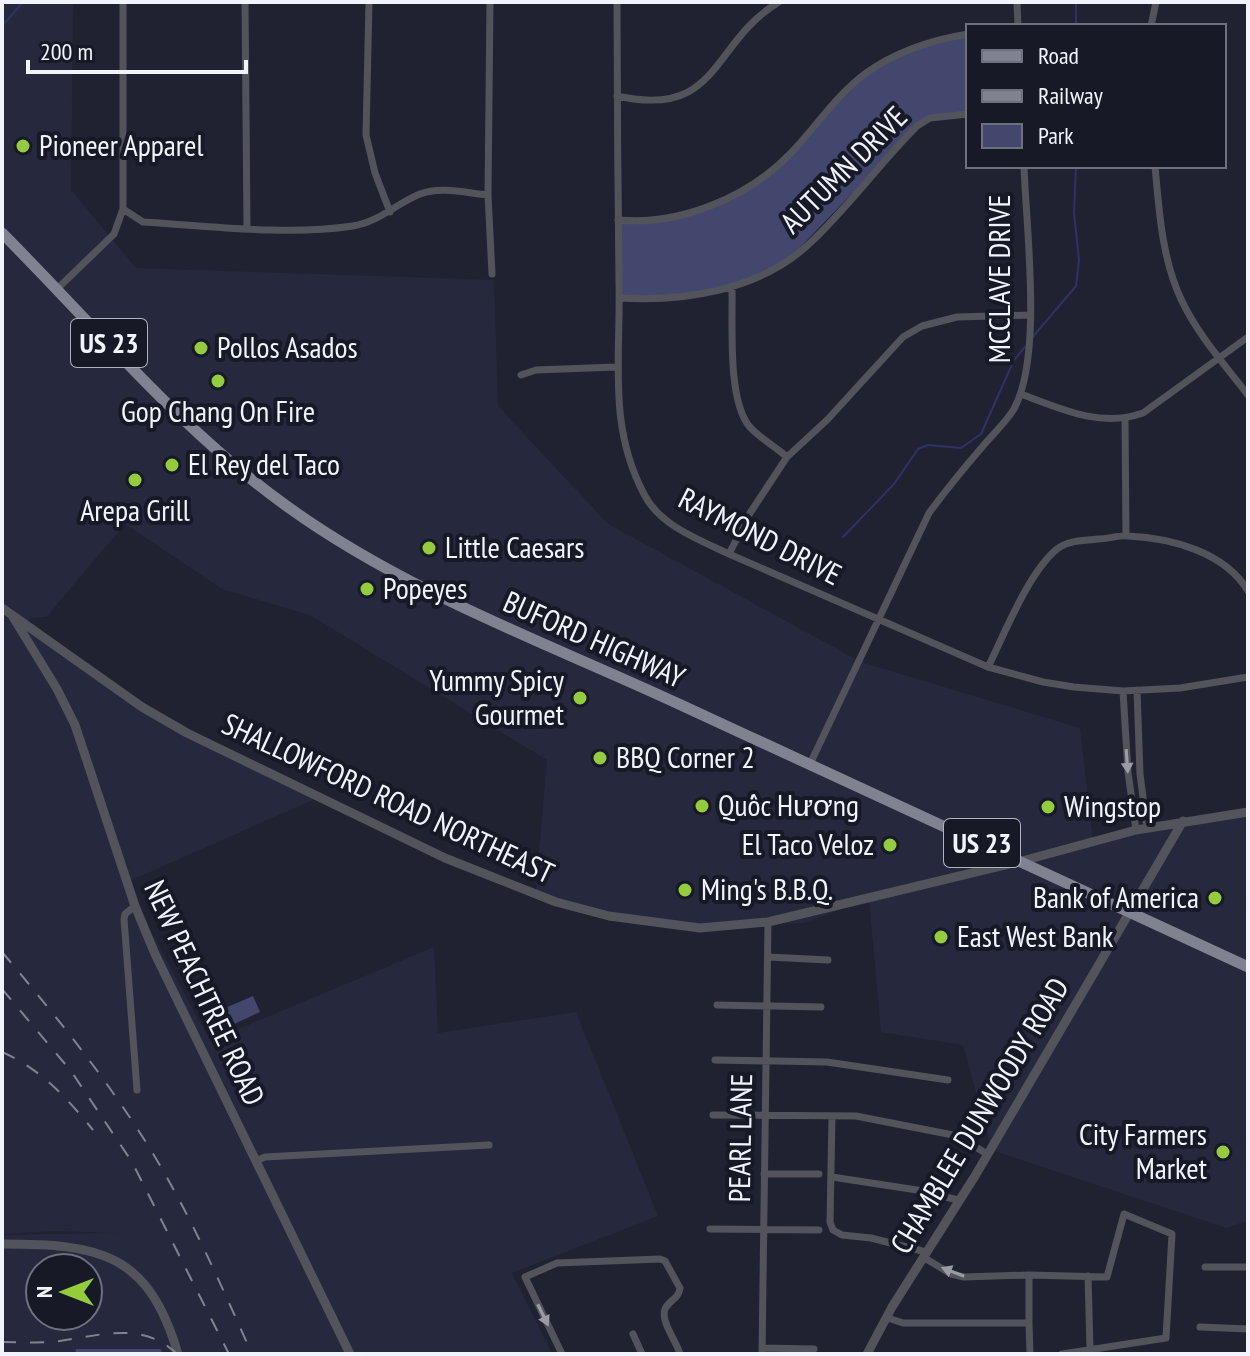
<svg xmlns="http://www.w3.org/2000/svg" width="1250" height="1356" font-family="'PT Sans Narrow',sans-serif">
<rect width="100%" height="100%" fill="#202231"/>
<path fill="#26293e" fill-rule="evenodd" d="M2,2H73L71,190L136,268L494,280L498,406L608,524L861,662L1080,728L1093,842L1248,812V1220L1227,1228L992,1150L963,1045L881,1032L869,899L804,923L686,927L535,898L547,760L310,615L222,589L125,524L46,617L31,618L27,622L153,711L319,797L125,883L210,1041L434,947L438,1033L576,1012L658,1216L512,1273L552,1354H162L160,1349H76L75,1354H2V1235L117,1233L53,1231L2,1234ZM40,1268H88V1316H40Z"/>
<path fill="#43476e" d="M968,35V114L945,115L918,125L787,261L725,289L684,298H620L619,221L685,215L739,194L792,154L867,71L908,50Z
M253,996L260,1012L230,1026L223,1009Z
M76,1349H161L162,1354H75Z"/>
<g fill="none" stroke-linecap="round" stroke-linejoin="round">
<path stroke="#2f3167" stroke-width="2" d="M1076,2V26
M2,26L23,2
M1031,339L1076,286L1079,260L1074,213L1076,166
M843,537L894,484L918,449L928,445L961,448L981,434L1014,360L1025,347"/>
<path stroke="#52535b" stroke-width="7" d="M245,2L247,228
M369,2L366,135L375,173L390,212
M490,2L488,195L492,274
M617,2C617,95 618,189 619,282C621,357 607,426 645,496C661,526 700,540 729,554L988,667L1043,682L1074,687L1123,691L1180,688L1248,677
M1017,2L1018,26
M1151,26L1156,2
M617,96C721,119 710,43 779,2
M1155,166C1159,210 1162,259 1181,299C1197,334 1225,365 1248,395
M123,209L143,222C211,226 285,236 353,226C379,222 397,203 420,194C441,186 466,193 488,195
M618,220C680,226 748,197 790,154C816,127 836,95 866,73C897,51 931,40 968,34
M732,286C733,322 727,398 749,426C758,437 776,447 787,457
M57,289L114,234L123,209V2
M620,298C684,302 760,290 809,244C848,208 879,164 917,126L930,118L968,114
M521,375L536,370L616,367
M1021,394C1061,409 1100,428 1143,413L1248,337
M1125,419L1126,535
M729,554L750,513L787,457L827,420L903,337L922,326L957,317L1030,315
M988,667C1005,633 1028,573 1057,549C1068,540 1083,541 1098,539C1108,539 1119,535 1128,536C1171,538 1225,552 1248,591
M1137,690L1140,774L1147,828
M1123,691L1128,772L1136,830
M810,764L929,513C946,490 964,468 983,446C993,434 1006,422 1014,409C1043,355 1026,229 1024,166
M135,906L125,914L124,919L137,1090
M768,957L828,960
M717,1005L821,1007
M715,1060L827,1062L948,1080
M713,1115L856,1116L958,1136L987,1154
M832,1116L830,1222L833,1230L842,1235L871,1238L926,1252
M256,1161L265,1157L489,1145
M764,1174H819
M832,1177L917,1190L958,1200
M710,1229L819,1230
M1205,1267H1248
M1029,1275L1107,1277L1124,1214L1172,1234L1166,1338L1062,1354
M1088,1276L1090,1348
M888,1318L903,1323H1029V1275L964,1277L951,1274L923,1257
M1029,1323L1030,1354
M1200,1327L1248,1329
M633,1334L642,1354
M762,1348L814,1349
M562,1354L525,1277L557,1263L660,1259L665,1261L680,1288C679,1299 669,1300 665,1309C660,1321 677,1342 680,1354
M762,1354L768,922"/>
<path stroke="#52535b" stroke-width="9" d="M2,608L142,707L187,733L445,858L556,902L609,916L700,928L768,922L1022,861L1136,830L1248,812
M13,617L57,689L75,725L135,906L155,954L350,1354
M2,1244C99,1244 148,1252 178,1354
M867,1354L892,1307L975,1176L1183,821"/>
<path stroke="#808292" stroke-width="11" d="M2,233C95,326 181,431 288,507C409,594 548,643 681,705C870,792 1058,881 1248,967"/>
<path stroke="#80828e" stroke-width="2" stroke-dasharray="14 14" stroke-linecap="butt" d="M2,952C56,1016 108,1080 152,1152C191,1216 221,1285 252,1354
M2,989L71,1071L132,1162L229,1354
M2,1052C41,1069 67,1098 93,1130
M2,1342C19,1342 36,1343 52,1342C96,1337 141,1319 177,1354"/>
</g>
<defs><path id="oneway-solid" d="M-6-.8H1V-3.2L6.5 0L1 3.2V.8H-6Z" transform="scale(2)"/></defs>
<g fill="#9a9ba4">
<use href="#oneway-solid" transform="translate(1127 761) rotate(86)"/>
<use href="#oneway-solid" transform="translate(953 1272) rotate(-159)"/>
<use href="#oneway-solid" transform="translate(543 1315) rotate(64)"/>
</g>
<g fill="#94cc3c" stroke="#171927" stroke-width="3">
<circle cx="23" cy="146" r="8"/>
<circle cx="201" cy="348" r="8"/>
<circle cx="218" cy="381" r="8"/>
<circle cx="172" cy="465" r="8"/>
<circle cx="135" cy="480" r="8"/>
<circle cx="429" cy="548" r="8"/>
<circle cx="367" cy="589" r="8"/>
<circle cx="580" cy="698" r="8"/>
<circle cx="600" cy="758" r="8"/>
<circle cx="702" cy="806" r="8"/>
<circle cx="1048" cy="807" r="8"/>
<circle cx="890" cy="845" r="8"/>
<circle cx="685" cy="890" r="8"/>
<circle cx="1215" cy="898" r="8"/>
<circle cx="941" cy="937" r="8"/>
<circle cx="1223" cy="1152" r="8"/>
</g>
<g text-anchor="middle" stroke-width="8" stroke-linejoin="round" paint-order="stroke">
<g fill="#171927" stroke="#b0b2bd" stroke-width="2">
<rect x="71" y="319" width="76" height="48" rx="6"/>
<rect x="944" y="819" width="76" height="48" rx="6"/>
</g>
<g font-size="28" font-weight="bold" fill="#f1f3fd">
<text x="109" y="353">US 23</text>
<text x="982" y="853">US 23</text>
</g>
<g font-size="30" fill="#f1f3fd" stroke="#171927" text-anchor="start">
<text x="39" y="156">Pioneer Apparel</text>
<text x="217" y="358">Pollos Asados</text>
<text x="218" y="422" text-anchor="middle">Gop Chang On Fire</text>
<text x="188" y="475">El Rey del Taco</text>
<text x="135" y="521" text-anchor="middle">Arepa Grill</text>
<text x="445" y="558">Little Caesars</text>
<text x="383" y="599">Popeyes</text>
<text x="564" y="691" text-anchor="end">Yummy Spicy<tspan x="564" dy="34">Gourmet</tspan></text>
<text x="616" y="768">BBQ Corner 2</text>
<text x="718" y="816">Quốc Hương</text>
<text x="1064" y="817">Wingstop</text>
<text x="874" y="855" text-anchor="end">El Taco Veloz</text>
<text x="701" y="900">Ming's B.B.Q.</text>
<text x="1199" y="908" text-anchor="end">Bank of America</text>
<text x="957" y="947">East West Bank</text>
<text x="1207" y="1145" text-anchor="end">City Farmers<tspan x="1207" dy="34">Market</tspan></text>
</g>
<g font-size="30" fill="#f1f3fd" stroke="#171927">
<text transform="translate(844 170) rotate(-45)" y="10">AUTUMN DRIVE</text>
<text transform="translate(1000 279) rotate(-90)" y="10">MCCLAVE DRIVE</text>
<text transform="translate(760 537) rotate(27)" y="10">RAYMOND DRIVE</text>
<text transform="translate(594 640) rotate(24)" y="10">BUFORD HIGHWAY</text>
<text transform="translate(388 799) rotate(25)" y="10">SHALLOWFORD ROAD NORTHEAST</text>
<text transform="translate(204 993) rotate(65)" y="10">NEW PEACHTREE ROAD</text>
<text transform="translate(980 1116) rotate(-59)" y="10">CHAMBLEE DUNWOODY ROAD</text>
<text transform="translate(741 1138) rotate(-89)" y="10">PEARL LANE</text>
</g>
</g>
<rect width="1250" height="1356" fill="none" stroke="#f1f3fd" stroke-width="8"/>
<rect x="966" y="24" width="260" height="144" fill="#171927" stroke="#6e707d" stroke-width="2"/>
<rect x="982" y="50" width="40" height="12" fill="#808292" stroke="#6e707d" stroke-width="2"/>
<text x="1038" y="64" font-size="24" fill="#f1f3fd">Road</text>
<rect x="982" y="90" width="40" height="12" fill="#80828e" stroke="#6e707d" stroke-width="2"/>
<text x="1038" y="104" font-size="24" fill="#f1f3fd">Railway</text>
<rect x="982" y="124" width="40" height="24" fill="#43476e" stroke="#6e707d" stroke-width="2"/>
<text x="1038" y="144" font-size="24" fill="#f1f3fd">Park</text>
<g transform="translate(64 1292) rotate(270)"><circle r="38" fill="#171927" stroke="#6e707d" stroke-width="2"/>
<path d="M0-6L14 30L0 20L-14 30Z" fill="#94cc3c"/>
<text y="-12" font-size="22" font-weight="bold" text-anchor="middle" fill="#f1f3fd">N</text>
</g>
<path d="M28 60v12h218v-12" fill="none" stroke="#f1f3fd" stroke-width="4"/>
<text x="40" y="60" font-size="24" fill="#f1f3fd" stroke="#171927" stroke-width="6" paint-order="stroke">200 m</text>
</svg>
